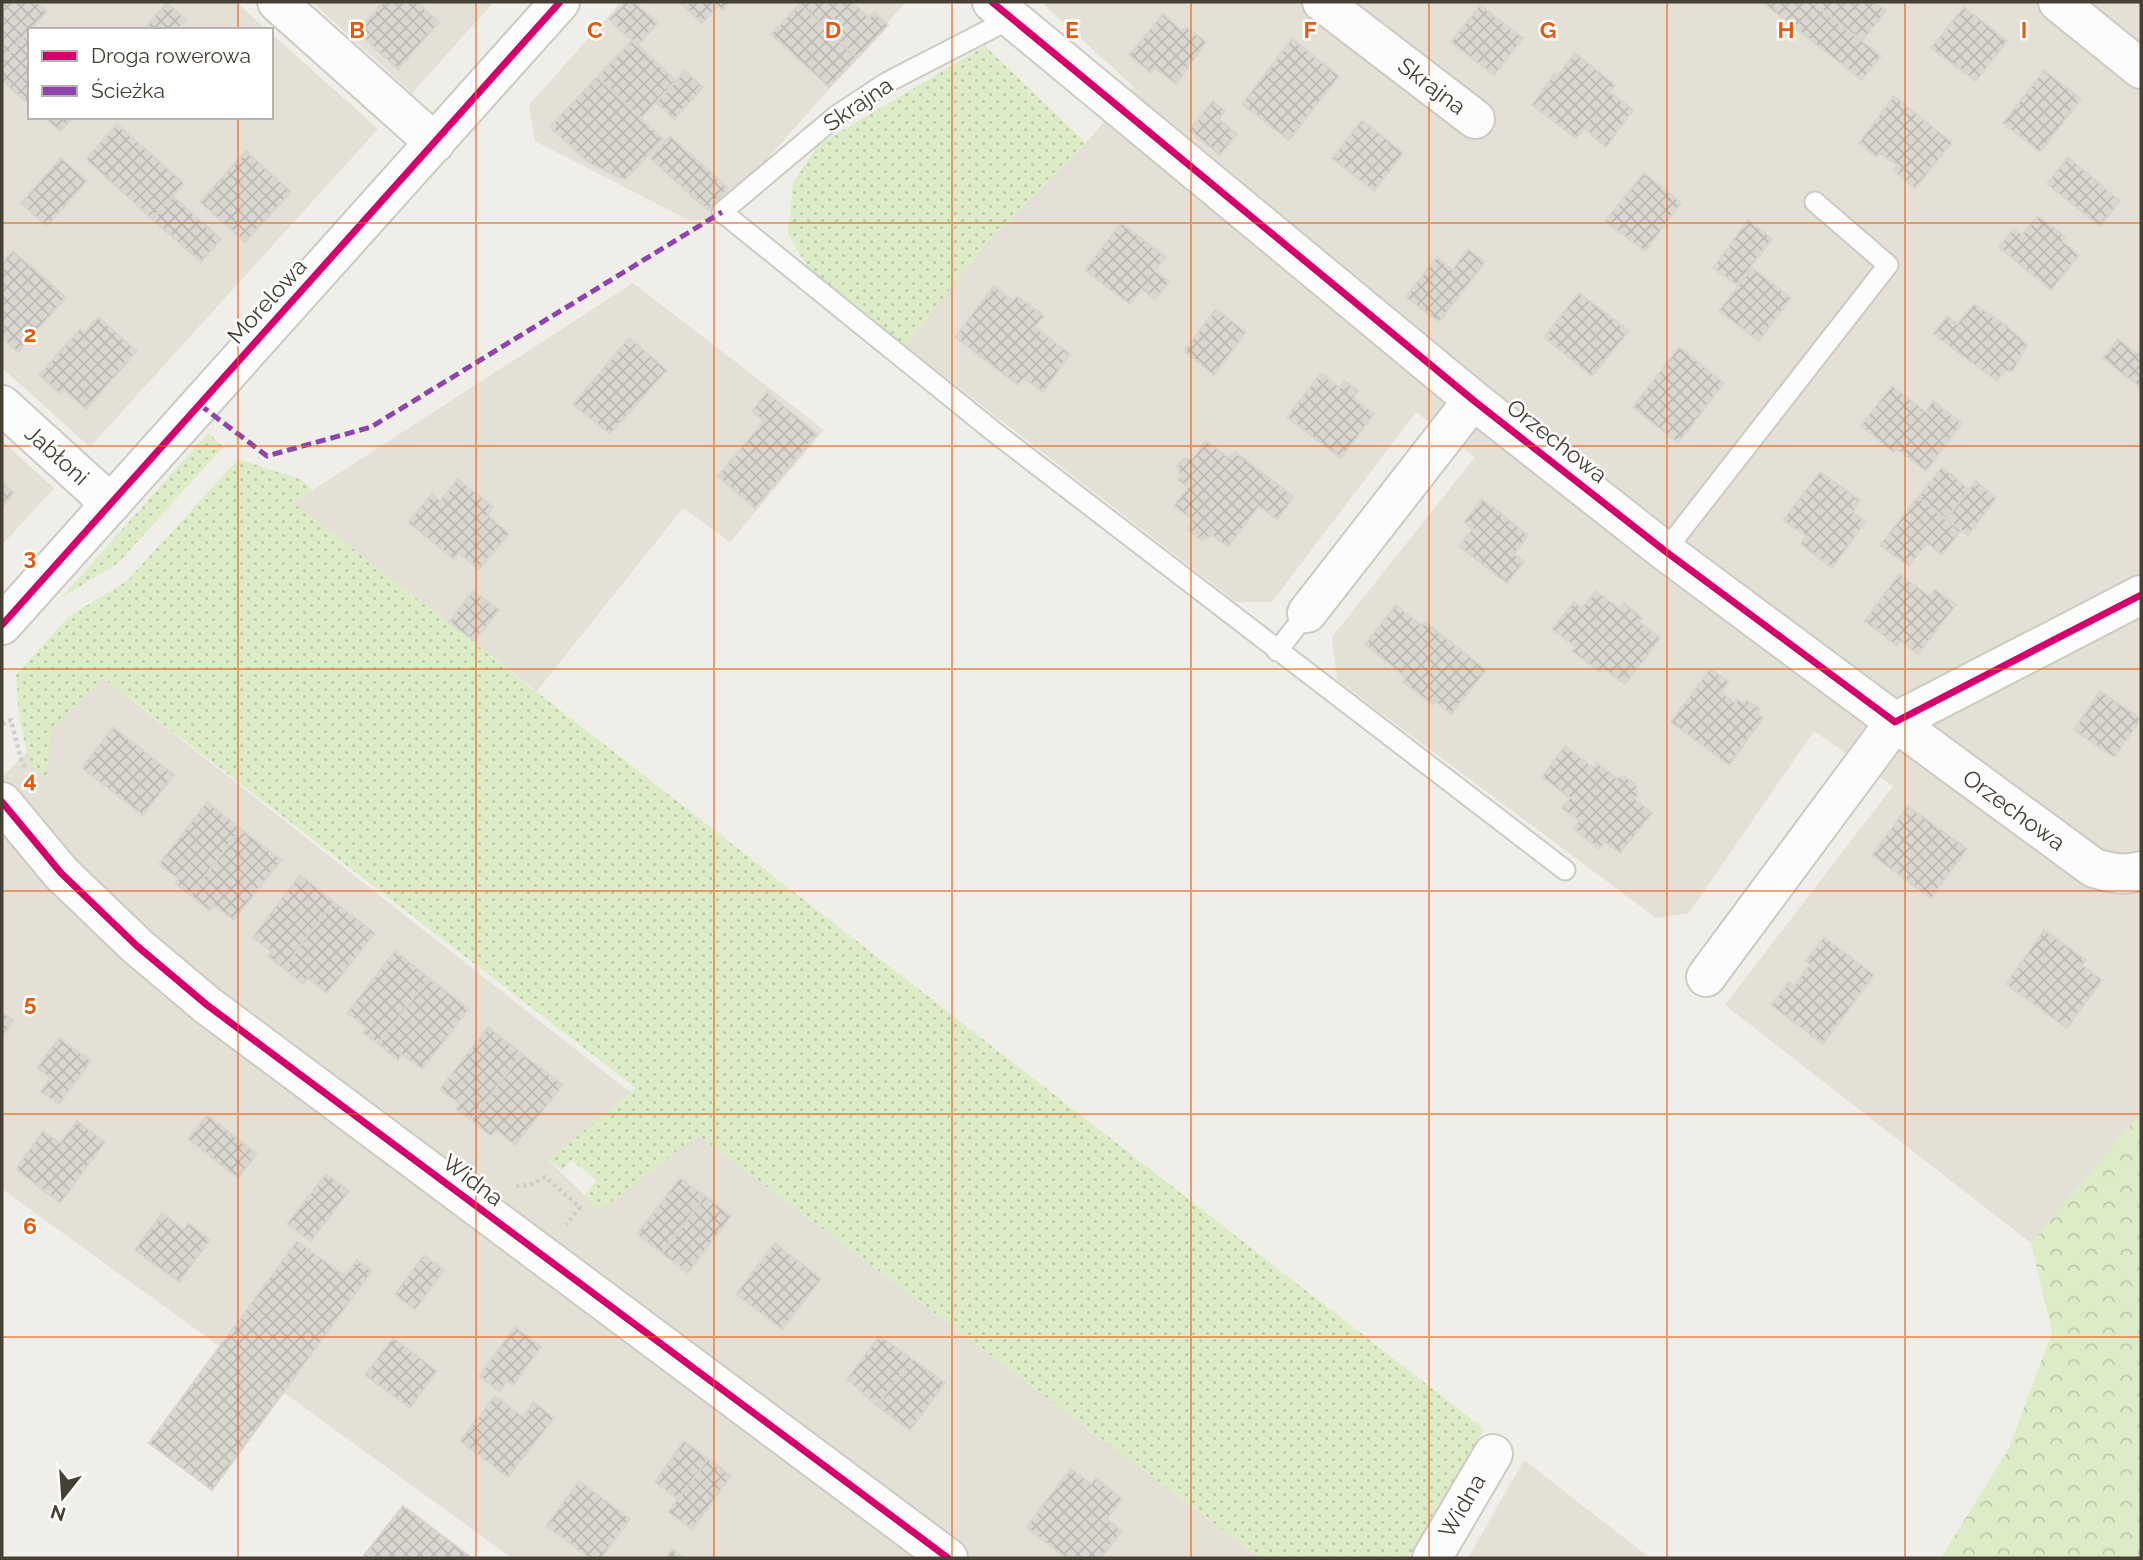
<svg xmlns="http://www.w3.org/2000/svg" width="2143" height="1560" font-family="Raleway,sans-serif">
<defs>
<pattern id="grass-dots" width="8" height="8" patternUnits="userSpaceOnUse" patternTransform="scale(1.75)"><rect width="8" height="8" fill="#dcecc6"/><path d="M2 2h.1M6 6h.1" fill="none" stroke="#becbab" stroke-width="1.8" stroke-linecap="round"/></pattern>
<pattern id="forest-crowns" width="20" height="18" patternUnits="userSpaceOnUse" patternTransform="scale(1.75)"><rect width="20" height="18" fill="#dcecc6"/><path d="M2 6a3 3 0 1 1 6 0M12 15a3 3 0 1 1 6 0" fill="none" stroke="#becbab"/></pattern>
<pattern id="building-cross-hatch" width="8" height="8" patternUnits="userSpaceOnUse" patternTransform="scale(1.75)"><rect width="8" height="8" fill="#dad7d1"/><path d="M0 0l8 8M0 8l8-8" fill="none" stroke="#bcbab4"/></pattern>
</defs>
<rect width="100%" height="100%" fill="#f0eee8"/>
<path fill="#e5e0d5" d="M2,2H236L267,30H30V117H271V33L378,129L90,447L2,368Z
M312,2H494L412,93Z
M621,2H906L715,218L690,221L535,141L529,105Z
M1041,2H2141V1113L2031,1243L1725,1005L1893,786L1814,731L1689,913L1656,918L1337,680L1332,637L1475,457L1416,412L1272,602H1236L905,346L990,239L1086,143L1134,87Z
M633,283L824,430L730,542L683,508L537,691L293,503Z
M2,441L54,488L2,545Z
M103,678L631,1093L548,1160L600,1210L698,1135L1260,1558H512L2,1189V777Z
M1524,1460L1650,1558H1468Z"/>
<path fill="url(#grass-dots)" d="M985,46L1086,143L990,239L905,346L813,276L788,234L793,183L818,145Z
M208,433L223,447L118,563L61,598Z
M238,459L300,479L312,490L294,503L1484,1429L1408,1558H1260L698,1135L601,1210L591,1206L586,1194L597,1180L571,1160L562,1170L548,1160L636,1088L103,678L50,731L48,778L33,767L26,749L19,716L16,675L68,617L127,581Z"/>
<path fill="url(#forest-crowns)" d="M2141,1113V1558H1941L2009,1448L2052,1332L2031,1243Z"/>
<path fill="url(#building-cross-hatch)" stroke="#d8d5ce" stroke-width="2" d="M3,2H36L47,11L2,62Z
M384,2H417L439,22L398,69L357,32Z
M626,2H634L658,23L637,46L609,19Z
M679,2H730L723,10L718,6L702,23Z
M802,2H852L869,18L874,12L888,25L857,58L800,4Z
M1762,2H1812L1881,56L1862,80Z
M1812,2H1874L1886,11L1862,41Z
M167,3L186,20L177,30H143Z
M800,4L857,58L829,87L771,34Z
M1480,5L1523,38L1494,75L1451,42Z
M1964,7L2007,41L1976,81L1931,48Z
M1163,14L1182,31L1186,27L1206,42L1176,84L1155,68L1151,73L1129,55Z
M30,30V105L2,81V62Z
M1292,39L1339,76L1289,140L1242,104Z
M632,40L676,81L641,118L597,77Z
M1575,53L1615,85L1610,92L1633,110L1606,147L1584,128L1576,138L1532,105L1555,73L1558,76Z
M2044,70L2081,99L2040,152L2003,123Z
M685,71L703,87L674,119L656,102Z
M597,77L663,139L625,180L589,163L550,127Z
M1894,96L1952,143L1915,188L1894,171L1897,165L1880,153L1876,157L1859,143Z
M1213,101L1225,111L1219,119L1237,134L1220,155L1189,130Z
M44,117H73L60,131Z
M1362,120L1403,153L1374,191L1332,158Z
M117,124L184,183L152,219L86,159Z
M670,136L728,188L708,210L650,158Z
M246,151L291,192L245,242L200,202Z
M2068,157L2120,201L2100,226L2047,184Z
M61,158L87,181L47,226L21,203Z
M1644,173L1681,203L1645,251L1605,221Z
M173,196L221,239L201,262L152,219Z
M2038,216L2065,237L2062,241L2079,255L2051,290L1999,247L2014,229L2022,235Z
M1748,220L1772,239L1737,285L1713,268Z
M1121,223L1166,257L1155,271L1169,282L1155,300L1142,289L1130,304L1085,270Z
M1468,249L1485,262L1439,322L1406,297L1437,257L1452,270Z
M13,251L66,297L18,352L2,338V263Z
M1752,268L1791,298L1759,341L1719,311Z
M994,286L1013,301L1017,296L1044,316L1035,327L1070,354L1043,392L1024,378L1018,385L955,337Z
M1579,293L1629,331L1592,376L1544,337Z
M1974,304L2007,326L2027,345L2013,371H2005L1997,381L1933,334L1947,316L1957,324Z
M1216,309L1246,332L1214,375L1184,351Z
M98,317L137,351L86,409L63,389L60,394L39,375L80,329L84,333Z
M629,338L667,370L610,434L573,404Z
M2118,339L2137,354L2141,349V388L2103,358Z
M1679,347L1724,383L1678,443L1633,407Z
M1321,373L1340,388L1345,381L1358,391L1353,398L1374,414L1341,458L1287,417Z
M1892,386L1926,412L1933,401L1962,423L1926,471L1897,449L1893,452L1861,425Z
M767,392L817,434L755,508L718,476L764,421L752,411Z
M1206,441L1229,458L1235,452L1294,497L1277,519L1259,506L1228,547L1212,535L1201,540L1188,530L1192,519L1174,506L1188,487L1178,480L1181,476L1177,466L1183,459H1192Z
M1942,467L1969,490L1946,519L1918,497Z
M1820,472L1860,500L1853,512L1865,522L1832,568L1801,544L1806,536L1783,520Z
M458,479L493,507L487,515L509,534L479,569L459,553L454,559L408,522L432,494L440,501Z
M1976,481L1996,498L1968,535L1946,519Z
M2,482L14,493L2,507Z
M1918,497L1961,530L1942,555L1927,543L1909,566L1880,545Z
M1482,499L1528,535L1514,554L1524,562L1507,583L1459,546L1473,529L1464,522Z
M1899,574L1931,597L1935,589L1956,605L1918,654L1900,641L1897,646L1865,621Z
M473,591L499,610L474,641L449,622Z
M1596,591L1620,609L1624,603L1642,618L1639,622L1660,638L1625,684L1603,668L1600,672L1572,651L1576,647L1552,629L1574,602L1582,608Z
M1396,605L1422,626L1425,622L1486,670L1451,714L1435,701L1432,704L1403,682L1406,678L1365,644Z
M1710,669L1729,682L1721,692L1735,703L1737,699L1744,704L1747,700L1760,709L1757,713L1763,718L1729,765L1671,722Z
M2100,691L2141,719L2114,757L2074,730Z
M113,727L174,775L143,815L82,768Z
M1565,746L1594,768L1597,763L1616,778L1625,777L1636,785L1638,795L1634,799L1652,813L1620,853L1605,842L1599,849L1574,829L1579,821L1562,808L1570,798L1542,777Z
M207,802L241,829L190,895L175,883L179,879L159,864Z
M1908,806L1967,849L1931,898L1872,855Z
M241,829L281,860L234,920L214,905L210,911L190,895Z
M300,875L334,902L283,968L268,956L272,952L253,937Z
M334,902L375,933L327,993L308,978L303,984L283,968Z
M2044,930L2086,960L2082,965L2102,980L2067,1028L2006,984Z
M1824,937L1874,975L1823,1044L1771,1005L1789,982L1794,986L1810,964L1806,961Z
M395,951L429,978L378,1044L363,1033L367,1028L347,1013Z
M429,978L469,1009L422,1069L402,1054L398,1060L378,1044Z
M2,1012L13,1021L2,1037Z
M488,1027L522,1054L471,1120L456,1109L460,1104L440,1089Z
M59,1038L91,1061L59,1104L41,1092L50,1078L37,1068Z
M522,1054L563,1085L515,1145L496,1130L491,1136L471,1120Z
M207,1115L257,1154L238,1178L188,1139Z
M77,1121L105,1142L60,1203L16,1169L43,1131L60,1143Z
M326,1174L349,1191L311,1241L287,1224Z
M680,1178L705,1196L662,1253L637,1234Z
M705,1196L731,1216L688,1273L662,1253Z
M162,1213L184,1230L188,1223L210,1240L179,1282L135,1250Z
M297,1241L345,1276L357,1260L372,1271L212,1490L149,1443Z
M775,1243L821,1279L782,1329L736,1294Z
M424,1255L444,1270L415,1310L395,1294Z
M515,1327L541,1347L513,1385L507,1381L500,1391L479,1376Z
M879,1336L912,1359L877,1406L847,1379Z
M393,1338L437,1371L410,1408L365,1375Z
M912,1359L945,1383L910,1430L877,1406Z
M495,1396L523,1417L534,1402L554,1418L508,1477L460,1441Z
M684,1441L708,1459L678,1499L655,1482Z
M708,1459L731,1476L692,1529L668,1512Z
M1071,1469L1091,1484L1096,1478L1122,1499L1107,1519L1122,1531L1101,1558H1066L1026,1527Z
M579,1481L630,1519L601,1558H590L546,1526Z
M403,1506L472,1558H362Z
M672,1549L684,1558H665Z"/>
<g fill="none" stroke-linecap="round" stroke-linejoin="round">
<defs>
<path id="lane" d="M1010,19L886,83L836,116L722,212L998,435L1565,870
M1665,551L1888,265L1815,202
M1277,651L1307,613"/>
<path id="street" d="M277,2L435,143
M992,2L1473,400L1665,551L1895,722L2141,595
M1322,2L1475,119
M2058,2L2141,69
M2,405L111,504
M1307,613L1473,400
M2,625L560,2
M2,802L61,873L137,946L207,1005L948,1558
M1706,977L1895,722L2094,868C2111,873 2124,876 2141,871
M1432,1558L1493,1454"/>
</defs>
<use href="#lane" stroke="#cccac4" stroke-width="23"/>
<use href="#street" stroke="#cccac4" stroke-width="42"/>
<path stroke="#d1cec9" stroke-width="4.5" stroke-dasharray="3.5 3.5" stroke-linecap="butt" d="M2,724L11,720L22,763L27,769
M516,1186L530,1185L545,1177L580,1207L566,1225"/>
<use href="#lane" stroke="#fdfcfc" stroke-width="19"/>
<use href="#street" stroke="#fdfcfc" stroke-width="38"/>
<path stroke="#8e44ad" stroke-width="5" stroke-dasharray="10 5" stroke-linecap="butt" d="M200,405L267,456L371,427L722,212"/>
<defs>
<path id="cycleway" d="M992,2L1473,400L1665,551L1895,722L2141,595
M2,625L560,2
M2,802L61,873L137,946L207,1005L948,1558"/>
</defs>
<use href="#cycleway" stroke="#fff" stroke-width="11"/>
<use href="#cycleway" stroke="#d6006c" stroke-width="7"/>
</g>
<path fill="none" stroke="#e8590c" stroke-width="2" stroke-opacity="0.55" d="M238,2V30M476,2V1558M714,2V1558M952,2V1558M1191,2V1558M1429,2V1558M1667,2V1558M1905,2V1558M238,117V1558M2,223H2141M2,446H2141M2,669H2141M2,891H2141M2,1114H2141M2,1337H2141"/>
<g text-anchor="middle" stroke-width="5" stroke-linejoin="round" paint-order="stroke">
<g font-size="23" fill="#464034" stroke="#fff">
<text transform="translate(1432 86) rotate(37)" y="8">Skrajna</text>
<text transform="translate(858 104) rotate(-34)" y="8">Skrajna</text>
<text transform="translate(267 301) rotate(-48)" y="8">Morelowa</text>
<text transform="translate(1557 441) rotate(38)" y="8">Orzechowa</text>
<text transform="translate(57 455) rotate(42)" y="8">Jabłoni</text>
<text transform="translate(2014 810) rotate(36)" y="8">Orzechowa</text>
<text transform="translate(473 1180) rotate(37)" y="8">Widna</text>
<text transform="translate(1462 1506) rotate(-60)" y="8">Widna</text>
</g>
</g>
<g font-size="23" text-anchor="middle" font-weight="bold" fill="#e8590c" stroke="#fff" stroke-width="5" stroke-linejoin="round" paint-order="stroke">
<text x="357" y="38">B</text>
<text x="595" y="38">C</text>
<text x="833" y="38">D</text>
<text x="1072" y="38">E</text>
<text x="1310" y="38">F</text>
<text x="1548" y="38">G</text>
<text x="1786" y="38">H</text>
<text x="2024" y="38">I</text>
<text x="30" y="342">2</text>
<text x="30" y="565">3</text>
<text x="30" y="788">4</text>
<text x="30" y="1011">5</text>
<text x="30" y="1234">6</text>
</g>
<rect width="2143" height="1560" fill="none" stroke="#464034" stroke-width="7"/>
<rect x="28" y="28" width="245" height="91" fill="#ffffff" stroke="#b5b3ae" stroke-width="2"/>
<rect x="42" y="51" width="35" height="10" fill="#d6006c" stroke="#b5b3ae" stroke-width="2"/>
<text x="91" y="63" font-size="21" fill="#464034">Droga rowerowa</text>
<rect x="42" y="86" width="35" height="10" fill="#8e44ad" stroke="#b5b3ae" stroke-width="2"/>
<text x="91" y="98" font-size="21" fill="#464034">Ścieżka</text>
<g transform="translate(63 1497) rotate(197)" stroke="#ffffff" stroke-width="5" paint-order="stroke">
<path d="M0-5L12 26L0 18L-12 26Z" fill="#464034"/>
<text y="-10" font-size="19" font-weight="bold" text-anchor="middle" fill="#464034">N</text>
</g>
</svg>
